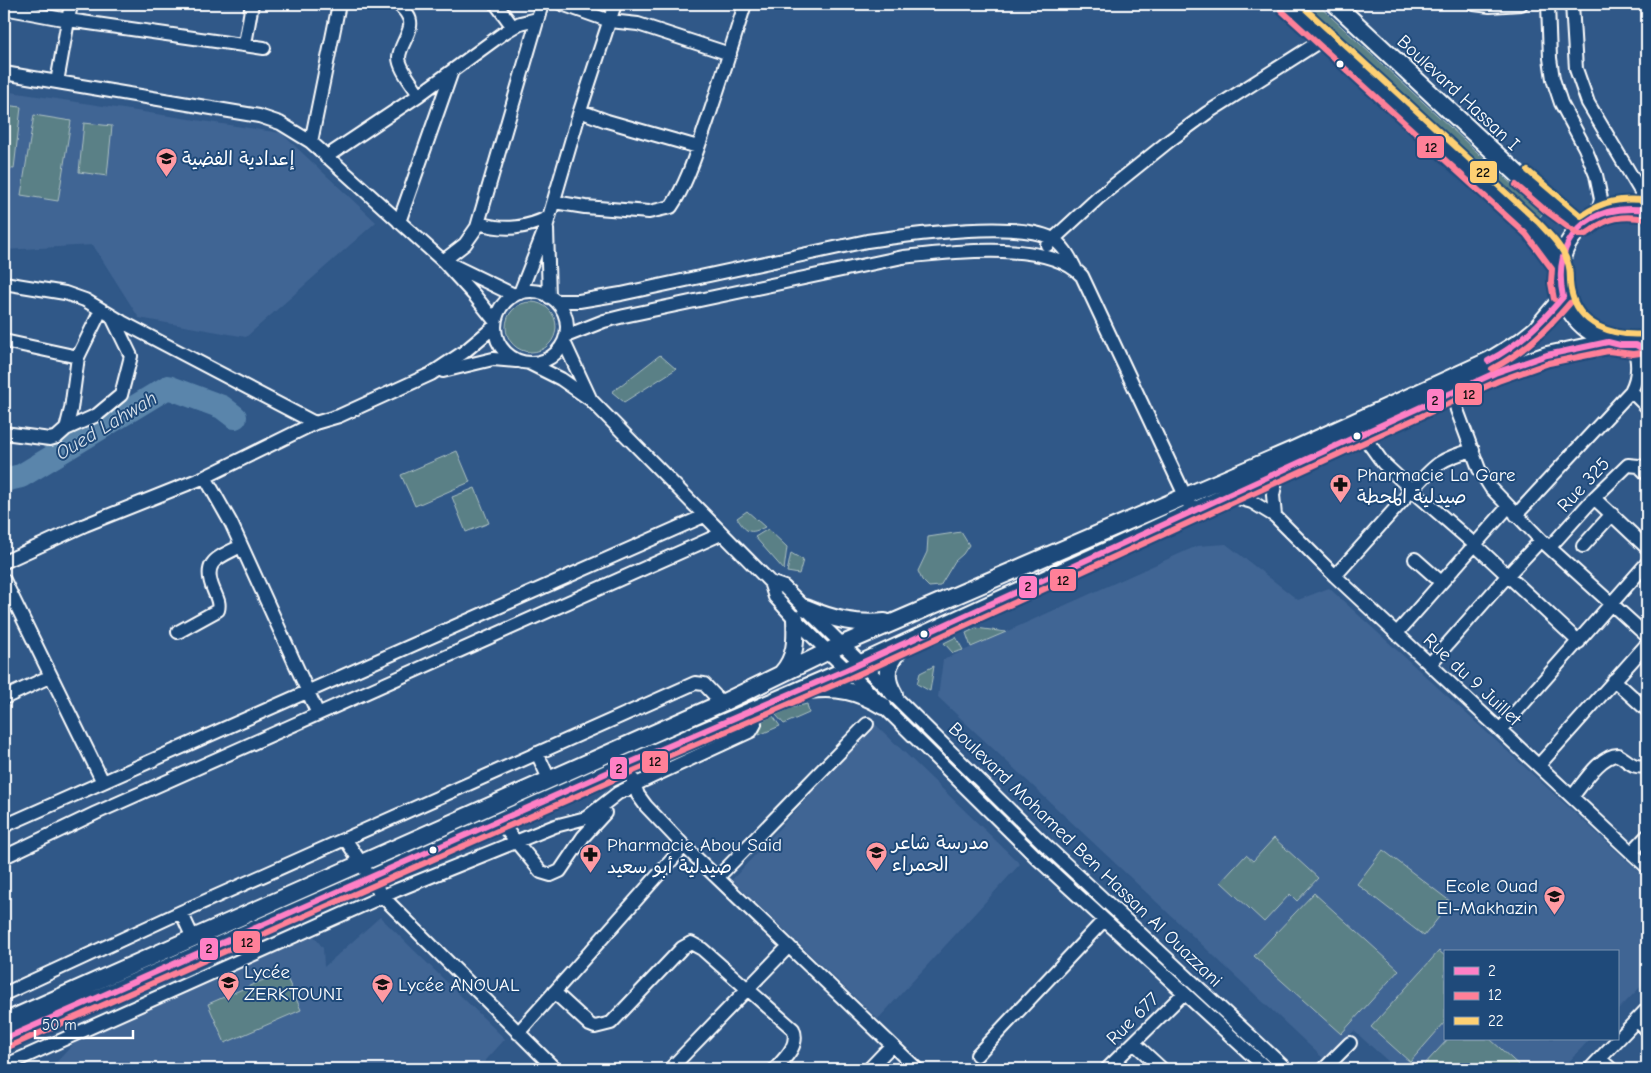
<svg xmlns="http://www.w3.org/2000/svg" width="1651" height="1073" font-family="'Comic Neue','Playpen Sans Arabic',sans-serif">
<rect width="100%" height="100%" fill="#305888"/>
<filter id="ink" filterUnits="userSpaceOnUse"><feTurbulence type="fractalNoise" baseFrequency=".02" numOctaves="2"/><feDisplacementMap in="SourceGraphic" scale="10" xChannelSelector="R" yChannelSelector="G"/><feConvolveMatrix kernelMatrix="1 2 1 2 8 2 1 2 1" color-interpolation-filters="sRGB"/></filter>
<g filter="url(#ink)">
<path fill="#416594" d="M4,91L281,133L376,222L246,337L139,318L93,245L4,250Z
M1226,544L1298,600L1329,588L1647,879V980L1617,1011V952H1445V1039H1590L1562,1069H1397L1354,1031L1325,1060L938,697L943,660L1197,546Z
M875,724L1020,864L878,1019L732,880Z
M380,917L505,1039L478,1069H50L81,1036L313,935L323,948L324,967Z"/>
<path fill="#5a8086" stroke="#acc0c2" d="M1301,4H1317L1543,213L1536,222Z
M4,105L21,107L14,169L4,168Z
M34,115L71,121L58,201L21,195Z
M84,123L112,126L107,176L79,172Z
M506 327a25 25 0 1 1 50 0a25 25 0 1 1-50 0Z
M660,355L676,369L624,402L612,392Z
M457,451L470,482L415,506L401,475Z
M475,488L489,523L466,532L452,497Z
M747,511L765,527C749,535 746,532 737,518Z
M768,529L787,547L784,570L755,537Z
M961,532L969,545L963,554L955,561L940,586L929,587L922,580L918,571L927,552L928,537Z
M791,553L803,560L799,574L787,572Z
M976,628L1006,632L971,647L966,633Z
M956,637L963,650L953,653L944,643Z
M934,666L930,691L917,684L920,673Z
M807,704L809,713L784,724L776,715L791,708Z
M773,716L780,726L759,735L762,721Z
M1274,838L1318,878L1297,901L1290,894L1264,922L1221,882L1246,855L1253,861Z
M1383,850L1451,902L1424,936L1357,884Z
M1314,893L1399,970L1341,1034L1254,956Z
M1439,951L1445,956V1022L1410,1062L1371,1027Z
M284,971L301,1010L225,1043L208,1004Z
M1448,1039H1490L1523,1069H1425L1422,1067Z"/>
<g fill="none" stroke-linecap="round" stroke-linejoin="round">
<path stroke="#5a85ab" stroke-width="24" d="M4,480L21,476L168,387L222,407L235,417"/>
<defs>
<path id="minor" d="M398,4C401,7 406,11 408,16C416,28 400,43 399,57C399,69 413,84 419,95
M496,4L513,27
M562,4L610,21L638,24L730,54
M1474,4L1490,6L1521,4
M1548,4L1550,58L1553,79L1561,103L1585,148L1596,175L1601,199L1597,214
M1572,4L1576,69L1588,103L1647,202
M4,8L68,20L264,48
M245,44L252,4
M4,73L259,116L280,123L311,142L443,261L475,296L495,321
M57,82L71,4
M580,111L607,121L698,147
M311,142L339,4
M326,157L419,95L505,32L520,23L537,19
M554,202L585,207L649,212L671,207C688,182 697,150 707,122C720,83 733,43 745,4
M399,222L452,71
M479,223C504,231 525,229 549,217
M547,229L549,297
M1047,245L1098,198L1169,141L1207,113L1325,38
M443,261L465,244L477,227L542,4
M452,265L514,295
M4,283L65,293L85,300L122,322L315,423
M495 327a36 36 0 1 1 72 0a36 36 0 1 1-72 0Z
M520,293L547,224L580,111L615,4
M556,301H579L621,294L867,241C908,235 1016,220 1051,238C1063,245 1069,256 1075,268
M566,336L604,321L624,316L903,257C950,252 1048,239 1082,276L1189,504
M4,341L78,357
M564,342L590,398
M1633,345C1639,361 1639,376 1631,391L1647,407
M529,363L561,379L591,400L770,582L784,587L1042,842L1286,1069
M443,371L493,359L516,361
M1453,392L1457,410L1479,469L1491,488L1541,540L1647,636
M66,429L97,415L121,395L131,356L112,317
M4,433L50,439L57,437L66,429L71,409L78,357L101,310
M1473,450C1439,459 1435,465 1412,490L1474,544L1579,642
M205,477L231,523L318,714
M1227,495L1252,502L1275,516L1335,576L1647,867
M1594,498L1647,548
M1516,515L1631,391
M1275,516L1273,495L1278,472
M1583,546L1612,514
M1550,547L1594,498L1628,465L1639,466L1647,474
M1415,559L1441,582
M4,562L85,525L205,477L315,423L339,416L431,374L464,352L495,326
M1335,576L1412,490L1383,463L1362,434
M4,580L103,782
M770,582L775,597L795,619L1037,858L1267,1069
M178,632L218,610C220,603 217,598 214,591C201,561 218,558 241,546
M1397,633L1508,507
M1430,664L1508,575L1541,540
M1614,680L1647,710
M4,698L51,676
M1500,730L1647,563
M537,753L549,779
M627,764L638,795L646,806L684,846L917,1069
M1539,765L1647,644
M628,790L634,785L751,731L755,724L753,710
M1572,797C1583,784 1600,755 1618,755C1629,761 1634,770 1647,765
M499,821L541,872L551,875L560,871L583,837L605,813
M4,826L704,516
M345,839C359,858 369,878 383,897L555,1069
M1632,852L1647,836
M4,857L96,813L721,534
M718,877L867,724
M181,912L193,938
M554,992L590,1025L595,1027L611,1023L682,948L691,943L702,949L793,1029C800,1045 785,1058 775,1069
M4,994L181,912L695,683L704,684L722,703
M1637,1021L1647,1030
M518,1033L684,846
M1134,1043L1162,1069
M977,1055L1104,920
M1600,1059L1611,1069
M4,1066L397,890L555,826L586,818L618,793L634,785
M670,1069L789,946
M869,1069L892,1045
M1107,1069L1184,993
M1324,1069L1350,1043
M1590,1069L1647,1009"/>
<path id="major" d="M1287,4L1532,228L1561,266
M1335,4L1539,194L1581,227
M1647,210C1626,205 1607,208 1589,221C1527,266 1571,356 1647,343
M806,608C832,619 856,625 885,622
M782,673C796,658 796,640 795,619
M809,690C839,687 857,691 883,706
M894,694C882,675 888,659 905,645
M4,1022L722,703L843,644L1295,449L1490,360L1521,341L1536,329L1563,297
M4,1039L369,879L627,764L846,670L1495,373L1547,355L1608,342"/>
</defs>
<use href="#minor" stroke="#fff" stroke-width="16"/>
<use href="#major" stroke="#fff" stroke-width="20"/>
<use href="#minor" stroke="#1f4a7a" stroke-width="12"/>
<use href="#major" stroke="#1f4a7a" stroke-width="16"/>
<defs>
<path id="bus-1" d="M1563,297C1551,238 1589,202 1647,210
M1488,361C1519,345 1541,323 1563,297
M4,1039L627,764L846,670L1495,373L1547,355L1608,342L1620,345H1636L1647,351"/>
<path id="bus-2" d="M1281,10L1526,234L1552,269L1551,283L1554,299
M1516,185L1545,210L1579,235C1587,236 1593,229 1599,225C1614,216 1629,216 1646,219
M1492,369C1524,352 1547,330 1570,303
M8,1047L631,772L850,678L1498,381L1549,363L1608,351L1633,354L1647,352"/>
<path id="bus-3" d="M1300,4L1538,222C1549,234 1563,247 1568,263C1571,271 1569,281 1571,290C1578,326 1614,337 1646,334
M1528,171L1581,216C1602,201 1622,197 1647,201"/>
</defs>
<use href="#bus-1" stroke="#1f4a7a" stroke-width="10"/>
<use href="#bus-2" stroke="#1f4a7a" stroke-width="10"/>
<use href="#bus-3" stroke="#1f4a7a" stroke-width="10"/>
<use href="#bus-1" stroke="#ff80c5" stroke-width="6"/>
<use href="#bus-2" stroke="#ff8098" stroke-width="6"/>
<use href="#bus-3" stroke="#fed073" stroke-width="6"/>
</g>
</g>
<defs>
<symbol id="school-pin" viewBox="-11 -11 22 30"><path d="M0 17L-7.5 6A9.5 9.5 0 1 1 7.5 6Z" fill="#ff9aa2" stroke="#1f4a7a"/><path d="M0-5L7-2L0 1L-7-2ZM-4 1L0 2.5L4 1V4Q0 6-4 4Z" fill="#111"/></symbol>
<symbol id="pharmacy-pin" viewBox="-11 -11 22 30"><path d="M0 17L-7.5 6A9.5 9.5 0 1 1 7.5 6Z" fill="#ff9aa2" stroke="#1f4a7a"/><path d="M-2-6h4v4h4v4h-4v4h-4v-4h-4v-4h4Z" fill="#111"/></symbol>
</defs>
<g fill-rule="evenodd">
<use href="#school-pin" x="154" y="146" width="25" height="34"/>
<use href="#pharmacy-pin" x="1328" y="472" width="25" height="34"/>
<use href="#school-pin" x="864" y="840" width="25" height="34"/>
<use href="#pharmacy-pin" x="578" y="842" width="25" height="34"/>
<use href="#school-pin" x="1542" y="884" width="25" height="34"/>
<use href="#school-pin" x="216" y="970" width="25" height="34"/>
<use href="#school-pin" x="370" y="972" width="25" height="34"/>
</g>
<g fill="#fff" stroke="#1f4a7a" stroke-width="2">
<circle cx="1340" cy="64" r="4.5"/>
<circle cx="1357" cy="436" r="4.5"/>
<circle cx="924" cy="634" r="4.5"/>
<circle cx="433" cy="850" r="4.5"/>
</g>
<g text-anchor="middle" stroke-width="4" stroke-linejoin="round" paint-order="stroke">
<g font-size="19" fill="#fff" stroke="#1f4a7a">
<text transform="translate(1459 92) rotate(43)" y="7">Boulevard Hassan I</text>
<text transform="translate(1583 484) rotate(-47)" y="7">Rue 325</text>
<text transform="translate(1473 679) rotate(43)" y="7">Rue du 9 Juillet</text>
<text transform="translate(1086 854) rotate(44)" y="7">Boulevard Mohamed Ben Hassan Al Ouazzani</text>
<text transform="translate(1132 1018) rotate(-45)" y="7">Rue 677</text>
</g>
<g font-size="19" fill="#fff" stroke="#1f4a7a" text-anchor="start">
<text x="182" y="165">إعدادية الفضية</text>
<text x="1357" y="481">Pharmacie La Gare<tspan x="1357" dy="22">صيدلية المحطة</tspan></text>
<text x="892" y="849">مدرسة شاعر<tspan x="892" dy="22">الحمراء</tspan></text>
<text x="607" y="851">Pharmacie Abou Said<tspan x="607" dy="22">صيدلية أبو سعيد</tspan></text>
<text x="1538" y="892" text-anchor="end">Ecole Ouad<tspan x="1538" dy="22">El-Makhazin</tspan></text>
<text x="244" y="978">Lycée<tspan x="244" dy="22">ZERKTOUNI</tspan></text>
<text x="398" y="991">Lycée ANOUAL</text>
</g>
<g font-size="20" font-style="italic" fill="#d6e0ea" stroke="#1f4a7a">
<text transform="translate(106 425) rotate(-31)" y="7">Oued Lahwah</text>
</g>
</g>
<g stroke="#1f4a7a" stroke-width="2">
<rect x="1416" y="135" width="29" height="24" rx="5" fill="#ff8098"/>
<rect x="1469" y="160" width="29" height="24" rx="5" fill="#fed073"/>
<rect x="1454" y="382" width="29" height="24" rx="5" fill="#ff8098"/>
<rect x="1426" y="388" width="19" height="24" rx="5" fill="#ff80c5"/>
<rect x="1049" y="568" width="28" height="24" rx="5" fill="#ff8098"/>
<rect x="1018" y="575" width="20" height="24" rx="5" fill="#ff80c5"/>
<rect x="641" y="750" width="28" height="24" rx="5" fill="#ff8098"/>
<rect x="609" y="756" width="19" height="24" rx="5" fill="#ff80c5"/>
<rect x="232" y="930" width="29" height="24" rx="5" fill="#ff8098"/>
<rect x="199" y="937" width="20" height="24" rx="5" fill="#ff80c5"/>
</g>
<g font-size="14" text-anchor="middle" font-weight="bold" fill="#111">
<text x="1431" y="152">12</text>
<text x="1483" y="177">22</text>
<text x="1469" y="399">12</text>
<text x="1435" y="405">2</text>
<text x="1063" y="585">12</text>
<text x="1028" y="591">2</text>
<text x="655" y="766">12</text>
<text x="619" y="773">2</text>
<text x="247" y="947">12</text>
<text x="209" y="953">2</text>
</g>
<rect width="1651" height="1073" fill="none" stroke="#1f4a7a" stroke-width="20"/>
<rect x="10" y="10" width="1631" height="1053" fill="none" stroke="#fff" stroke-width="2" filter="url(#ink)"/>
<rect x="1444" y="950" width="175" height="90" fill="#1f4a7a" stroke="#7992af"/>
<rect x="1454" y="967" width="25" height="8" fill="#ff80c5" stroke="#7992af"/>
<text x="1488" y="976" font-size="15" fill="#ffffff">2</text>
<rect x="1454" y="992" width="25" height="8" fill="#ff8098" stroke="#7992af"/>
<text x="1488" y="1000" font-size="15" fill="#ffffff">12</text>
<rect x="1454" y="1017" width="25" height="8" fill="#fed073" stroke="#7992af"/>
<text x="1488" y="1026" font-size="15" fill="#ffffff">22</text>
<path d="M35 1030v8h98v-8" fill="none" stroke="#ffffff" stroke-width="2.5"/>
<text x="42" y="1030" font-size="15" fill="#ffffff" stroke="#1f4a7a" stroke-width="4" paint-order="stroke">50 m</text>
</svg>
